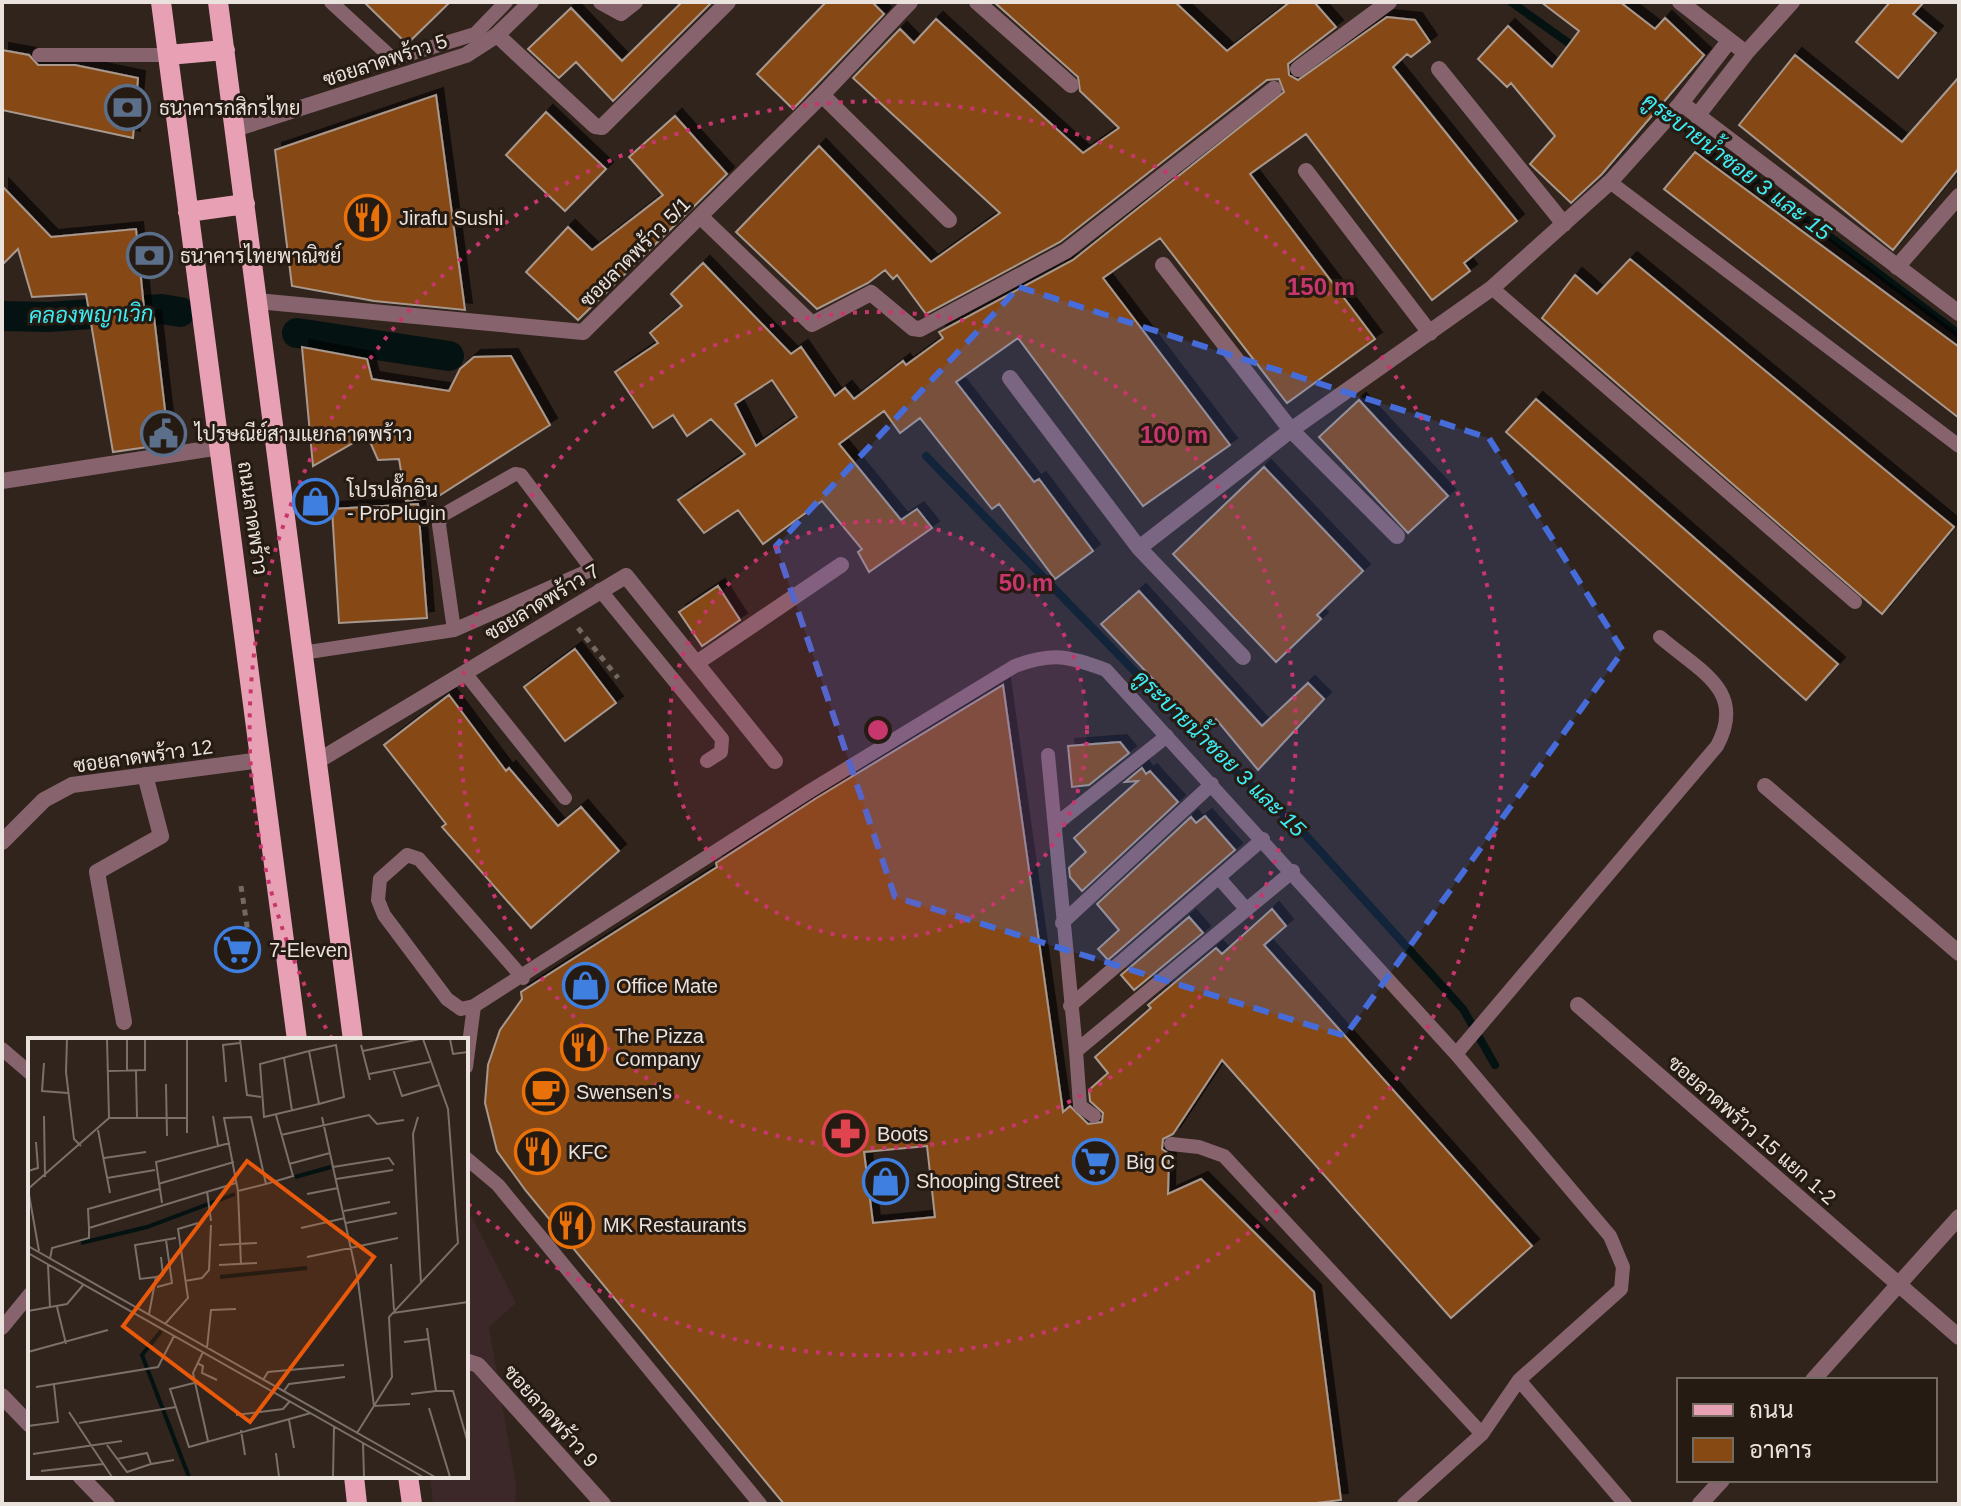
<svg xmlns="http://www.w3.org/2000/svg" width="1961" height="1506" font-family="Helvetica,Sarabun,sans-serif">
<defs>
<filter id="shadow"><feDropShadow dx="7" dy="-7" stdDeviation="0" flood-color="#0009"/></filter>
</defs>
<rect width="100%" height="100%" fill="#30241c"/>
<path fill="#3c2828" d="M472,1217L516,1303L489,1327L516,1485L515,1504H433L430,1476H466V1218Z"/>
<g fill="none" stroke-linecap="round" stroke-linejoin="round">
<path stroke="#041212" stroke-width="8" d="M1511,2L1577,49
M1650,101L1959,334
M926,456L1206,745L1301,830L1463,1009L1495,1065"/>
<path stroke="#041212" stroke-width="30" d="M2,316L48,317L162,309L180,312
M297,333L449,356"/>
</g>
<path fill="#864913" stroke="#a8988e" stroke-width="2" fill-rule="evenodd" filter="url(#shadow)" d="M364,2H450L407,44Z
M682,2H712L613,101L576,62L559,78L528,49L571,8L622,61Z
M826,2H872L884,14L793,109L757,74Z
M994,2H1175L1227,51L1290,2H1314L1336,27L1288,64L1289,75L1298,80L1387,17L1415,20L1430,42L1411,57L1407,54L1393,67L1517,221L1464,263L1470,271L1432,300L1306,134L1250,174L1375,339L1287,403L1160,238L1103,278L1230,445L1143,506L1018,338L956,382L1034,482L1039,479L1093,551L1055,579L999,504L992,509L920,418L900,433L884,411L839,444L901,520L917,509L932,528L869,572L858,552L862,549L822,501L763,544L738,510L704,533L678,500L745,454L711,419L687,436L673,415L653,428L615,372L658,343L650,333L682,306L671,294L703,263L791,354L801,347L835,396L845,388L854,399L903,361L906,365L943,338L939,332L1073,260L1284,92L1279,79L1267,80L1060,242L926,314L897,275L893,279L885,270L868,283L817,309L736,232L819,146L931,262L1000,213L853,78L900,29L914,43L936,19L1083,153L1119,128L1080,91L1078,77ZM772,380L797,417L756,446L735,404Z
M1541,2H1620L1655,29L1665,18L1704,55L1602,174L1571,203L1530,164L1555,136L1511,83L1507,87L1478,59L1508,26L1552,67L1579,31Z
M1890,2H1924L1913,14L1936,33L1898,78L1856,42Z
M2,50L29,55L38,65H75L138,78L133,138L2,110Z
M1795,55L1902,142L1959,77V168L1893,250L1739,125Z
M436,95L465,310L374,301L292,286L275,150Z
M546,112L606,169L565,211L506,155Z
M675,116L727,174L578,320L526,272L568,227L592,250L663,195L629,157Z
M1695,152L1959,347V418L1664,189Z
M2,186L51,237L136,229L145,318L154,317L169,444L113,452L86,294L32,297L18,249L2,265Z
M1630,259L1954,527L1882,614L1542,318L1575,275L1597,294Z
M302,347L367,359L372,379L449,391L460,369L474,357L511,356L550,425L437,497L406,501L399,459L378,460L367,435L313,466Z
M1536,399L1838,664L1806,700L1506,432Z
M1359,400L1448,496L1408,533L1319,437Z
M1264,467L1363,571L1317,615L1321,619L1276,662L1173,554Z
M418,504L427,618L339,623L332,509Z
M718,586L740,620L702,646L679,612Z
M1139,591L1262,726L1308,683L1324,699L1258,770L1216,719L1203,732L1101,624Z
M575,649L616,703L565,741L524,687Z
M1003,685L1063,1112L1070,1106L1088,1124L1102,1122L1103,1113L1090,1101L1089,1090L1108,1073L1095,1057L1151,1008L1148,1005L1216,948L1222,954L1272,909L1286,926L1264,945L1532,1246L1451,1318L1222,1060L1173,1134L1163,1139L1162,1149L1169,1154L1168,1194L1201,1179L1314,1292L1341,1500L1308,1504H784L526,1191L497,1151L485,1103L488,1065L500,1030L522,999L521,992L717,867L716,863L815,799ZM927,1146L935,1217L873,1223L864,1152Z
M449,695L506,771L509,768L558,826L581,807L619,851L531,928L442,827L446,824L384,745Z
M1120,742L1129,753L1089,785L1072,787L1068,746Z
M1142,768L1146,774L1150,771L1178,802L1082,891L1070,877L1069,868L1086,852L1074,838L1138,781L1125,782Z
M1205,816L1235,850L1108,960L1098,949L1119,930L1097,904L1191,817L1196,823Z
M1189,917L1203,933L1134,990L1121,975Z"/>
<g fill="none" stroke-linecap="round" stroke-linejoin="round">
<path stroke="#736962" stroke-width="5" stroke-dasharray="6 6" stroke-linecap="butt" d="M578,628L618,678
M241,886L253,966"/>
<path stroke="#87646d" stroke-width="14" d="M331,2L393,59L475,34L506,2
M39,55H168
M1610,182L1959,446
M1492,288L1855,602
M600,590L722,739L721,752L707,761
M302,653L454,630L588,571V564L521,475L515,474L441,516L439,525L454,630
M465,673L565,798
M1048,755L1076,1051L1293,871
M1055,825L1167,736
M1219,878L1247,910
M1062,923L1212,784
M474,1006L461,1009L447,999L384,915L378,900L380,879L407,855L419,859L523,978
M1070,1006L1263,839
M2,1049L30,1073
M1076,1051L1080,1106L1094,1116
M1456,1054L1717,746C1747,690 1699,671 1660,637
M466,1067L474,1006L810,791L1015,666C1053,652 1069,656 1106,670L1456,1054L1610,1236L1623,1267L1621,1289L1519,1380L1482,1434L1404,1504
M1171,1144L1199,1147L1224,1156L1482,1434
M466,1158L498,1185L760,1504
M2,1328L30,1294
M1519,1380L1625,1504"/>
<path stroke="#87646d" stroke-width="16" d="M601,2L621,13L635,2
M977,2L1071,85
M1680,2L1746,53L1792,2
M497,35L595,126L602,127L728,2
M1729,41L1681,103L1959,313
M1298,69L1389,2
M1439,69L1564,224
M822,95L949,220
M1697,116L1746,53
M235,129L466,55L497,35L531,2
M1306,171L1430,333
M700,216L812,324L871,293L913,328L920,329L1066,251L1274,89
M1163,265L1291,430L1397,536
M1897,267L1959,196
M257,301L583,332L822,95L910,2
M1010,378L1139,548L1243,657
M2,481L220,447
M1139,548L1291,430L1492,288L1610,182L1681,103
M698,662L841,565
M316,762L626,576L775,761
M1765,786L1959,953
M2,842L44,800L72,785L261,760
M1578,1005L1959,1337
M124,1022L97,872L161,836L145,775
M466,1361L478,1365L603,1504
M1813,1380L1959,1217
M2,1396L30,1425
M80,1476L107,1504
M1700,1504L1722,1480"/>
<path stroke="#e8a0b4" stroke-width="20" d="M161,2L297,1040
M218,2L353,1040
M168,55L225,50
M188,212L245,204
M354,1476L357,1504
M408,1476L412,1504"/>
</g>
<path fill="#466cd9" fill-opacity="0.2" stroke="#466cd9" stroke-width="6" stroke-dasharray="16 10" stroke-linejoin="round" d="M1019,287L1489,438L1623,651L1345,1036L895,897L776,546Z"/>
<circle cx="878" cy="730" r="209" fill="#c8366e" fill-opacity=".12"/>
<g fill="none" stroke="#c8366e" stroke-width="4" stroke-dasharray="4 8">
<circle cx="878" cy="730" r="209"/>
<circle cx="878" cy="730" r="418"/>
<path d="M332 1039A627 627 0 1 1 467 1203"/>
</g>
<defs>
<symbol id="bank-ring" viewBox="-11 -11 22 22"><circle r="9.5" fill="#261b13" stroke="#5c6f8a" stroke-width="1.5"/><path d="M-6-4H6V4H-6ZM0-2.3a2.3 2.3 0 1 0 0 4.6a2.3 2.3 0 1 0 0-4.6Z" fill="#5c6f8a"/></symbol>
<symbol id="restaurant-ring" viewBox="-11 -11 22 22"><circle r="9.5" fill="#261b13" stroke="#e8710a" stroke-width="1.5"/><path d="M-5-6h1v4h1v-4h1v4h1v-4h1v5L-1.5 .5V6h-2V.5L-5-1ZM5-6V6H3V1.5H1.5Q1.5-4 5-6Z" fill="#e8710a"/></symbol>
<symbol id="civic-ring" viewBox="-11 -11 22 22"><circle r="9.5" fill="#261b13" stroke="#5c6f8a" stroke-width="1.5"/><path d="M-.6-6.5H3V-4.5H.6V-3L4-1V1h2V6H-6V1h2V-1L-.6-3ZM-1.2 2.5V6h2.4V2.5Z" fill="#5c6f8a"/></symbol>
<symbol id="shop-ring" viewBox="-11 -11 22 22"><circle r="9.5" fill="#261b13" stroke="#3f7fe0" stroke-width="1.5"/><path d="M-5-2.5h2.3a2.7 3.5 0 0 1 5.4 0H5L5.5 6h-11ZM-1.5-2.5h3a1.5 2.3 0 0 0-3 0Z" fill="#3f7fe0"/></symbol>
<symbol id="supermarket-ring" viewBox="-11 -11 22 22"><circle r="9.5" fill="#261b13" stroke="#3f7fe0" stroke-width="1.5"/><path d="M-6-5.5h2.5l.6 2H6L4.5 2H-2.5L-4.4-4H-6ZM-1.5 3.2a1.3 1.3 0 1 0 .1 0ZM3 3.2a1.3 1.3 0 1 0 .1 0Z" fill="#3f7fe0"/></symbol>
<symbol id="cafe-ring" viewBox="-11 -11 22 22"><circle r="9.5" fill="#261b13" stroke="#e8710a" stroke-width="1.5"/><path d="M-5.5-4.5H6V0H3Q3 3.5 0 3.5H-2.5Q-5.5 3.5-5.5 0ZM3-3.2v2h1.7v-2ZM-6 4.5H4V6H-6Z" fill="#e8710a"/></symbol>
<symbol id="pharmacy-ring" viewBox="-11 -11 22 22"><circle r="9.5" fill="#261b13" stroke="#e0444e" stroke-width="1.5"/><path d="M-2-6h4v4h4v4h-4v4h-4v-4h-4v-4h4Z" fill="#e0444e"/></symbol>
</defs>
<g fill-rule="evenodd">
<use href="#bank-ring" x="102" y="82" width="51" height="51"/>
<use href="#restaurant-ring" x="342" y="192" width="51" height="51"/>
<use href="#bank-ring" x="124" y="230" width="51" height="51"/>
<use href="#civic-ring" x="138" y="408" width="51" height="51"/>
<use href="#shop-ring" x="290" y="476" width="51" height="51"/>
<use href="#supermarket-ring" x="212" y="924" width="51" height="51"/>
<use href="#shop-ring" x="560" y="960" width="51" height="51"/>
<use href="#restaurant-ring" x="558" y="1022" width="51" height="51"/>
<use href="#cafe-ring" x="520" y="1066" width="51" height="51"/>
<use href="#pharmacy-ring" x="820" y="1108" width="51" height="51"/>
<use href="#restaurant-ring" x="512" y="1126" width="51" height="51"/>
<use href="#supermarket-ring" x="1070" y="1136" width="51" height="51"/>
<use href="#shop-ring" x="860" y="1156" width="51" height="51"/>
<use href="#restaurant-ring" x="546" y="1200" width="51" height="51"/>
</g>
<g text-anchor="middle" stroke-width="6" stroke-linejoin="round" paint-order="stroke">
<g font-size="20" fill="#eae2dc" stroke="#261b13">
<text transform="translate(385 60) rotate(-18)" y="7">ซอยลาดพร้าว 5</text>
<text transform="translate(635 252) rotate(-45)" y="7">ซอยลาดพร้าว 5/1</text>
<text transform="translate(253 518) rotate(82)" y="7">ถนนลาดพร้าว</text>
<text transform="translate(542 602) rotate(-31)" y="7">ซอยลาดพร้าว 7</text>
<text transform="translate(143 756) rotate(-8)" y="7">ซอยลาดพร้าว 12</text>
<text transform="translate(1752 1130) rotate(41)" y="7">ซอยลาดพร้าว 15 แยก 1-2</text>
<text transform="translate(551 1416) rotate(48)" y="7">ซอยลาดพร้าว 9</text>
</g>
<g font-size="20" fill="#eae2dc" stroke="#261b13" text-anchor="start">
<text x="159" y="115">ธนาคารกสิกรไทย</text>
<text x="399" y="225">Jirafu Sushi</text>
<text x="180" y="263">ธนาคารไทยพาณิชย์</text>
<text x="195" y="441">ไปรษณีย์สามแยกลาดพร้าว</text>
<text x="347" y="497">โปรปลั๊กอิน<tspan x="347" dy="23">- ProPlugin</tspan></text>
<text x="269" y="957">7-Eleven</text>
<text x="616" y="993">Office Mate</text>
<text x="615" y="1043">The Pizza<tspan x="615" dy="23">Company</tspan></text>
<text x="576" y="1099">Swensen's</text>
<text x="877" y="1141">Boots</text>
<text x="568" y="1159">KFC</text>
<text x="1126" y="1169">Big C</text>
<text x="916" y="1188">Shooping Street</text>
<text x="603" y="1232">MK Restaurants</text>
</g>
<g font-size="22" font-style="italic" fill="#3eecf4" stroke="#261b13">
<text transform="translate(1737 166) rotate(37)" y="8">คูระบายน้ำซอย 3 และ 15</text>
<text transform="translate(91 314) rotate(-1)" y="8">คลองพญาเวิก</text>
<text transform="translate(1220 753) rotate(44)" y="8">คูระบายน้ำซอย 3 และ 15</text>
</g>
</g>
<g transform="translate(28 1038)">
<rect width="440" height="440" fill="#30241c"/>
<path fill="none" stroke="#041212" stroke-width="4" d="M267,139L303,129M53,205L119,189L207,156M192,239L279,230M133,293L114,317L161,439"/>
<path fill="none" stroke="#7a7069" stroke-width="2" d="M39,1L38,34L46,101L53,108M99,1V32M212,1L219,57L233,59M422,1L425,16L440,14M333,7L342,42M281,13L291,66L236,79L232,26L281,13L308,7L316,59L291,66M335,13L392,1M256,20L264,73M16,25L14,53L40,55M365,31L374,58L411,47M80,33L117,32V1M108,33L109,80M341,36L402,24M198,44L195,7L212,5M138,46L139,98M16,78L17,139M185,78L190,108M294,79L330,243L346,368L382,366M390,79L385,96L393,246M81,80H158M70,92L82,155M159,95V1M253,97L341,77L349,86L376,82M76,120L118,114M261,126L302,115M305,129L361,120L366,127M0,133L10,130L8,104M79,140L127,132M308,141L365,132M130,146L206,124M238,146L223,79L196,80L210,153L238,146L265,138L248,77M0,151L81,80L79,1M0,151L11,213M179,153L183,183M210,153L213,227M279,156L310,150M134,165L128,124L202,105M316,173L362,164M318,185L369,175M61,190L60,171L131,151M273,190L317,180M191,207L229,205M0,208L407,439M0,215L395,439M279,219L370,200M22,221L24,210L61,200V190L208,145M363,226L366,272M20,227L22,270M191,227L229,225M128,239L112,241L107,207L148,200M128,239L135,237L133,219M157,243L174,240L181,232L183,187M129,249L144,245L138,202M29,269L38,306M0,273L39,266L56,246M365,275L440,264M121,276L128,239M137,286L160,260L150,191L170,185M399,290L408,353H425L440,405M376,304L401,301M179,310L183,272L208,271M0,314L80,292M175,314L165,335L180,403M169,325L175,328L174,335L189,342M235,342L240,334L316,327M166,345L142,351L161,409L283,375M8,349L130,329L146,298M256,353L261,346L317,339M383,356L408,353M401,370L422,439M41,374L84,439M208,377L255,371L262,363M261,382L266,410M51,385L148,369M0,388L30,384L26,347M213,392L217,417M329,395L364,339L361,279L430,205L420,71L395,1M335,405L336,439M79,407L99,434L123,426M248,415L251,439M5,416L94,403M89,421L119,415L123,426L146,422M13,433L75,426M305,439L306,388"/>
<path fill="#e8590c" fill-opacity="0.15" stroke="#e8590c" stroke-width="4" d="M219,123L346,219L222,384L95,288Z"/>
<rect width="440" height="440" fill="none" stroke="#eae2dc" stroke-width="4"/>
</g>
<circle cx="878" cy="730" r="12" fill="#c8366e" stroke="#261b13" stroke-width="4"/>
<g font-size="24" text-anchor="middle" font-weight="bold" fill="#c8366e" stroke="#261b13" stroke-width="6" stroke-linejoin="round" paint-order="stroke">
<text x="1321" y="295">150 m</text>
<text x="1174" y="443">100 m</text>
<text x="1026" y="591">50 m</text>
</g>
<rect width="1961" height="1506" fill="none" stroke="#eae2dc" stroke-width="8"/>
<rect x="1677" y="1378" width="260" height="104" fill="#261b13" stroke="#746b63" stroke-width="2"/>
<rect x="1693" y="1404" width="40" height="12" fill="#e8a0b4" stroke="#746b63" stroke-width="2"/>
<text x="1749" y="1418" font-size="24" fill="#eae2dc">ถนน</text>
<rect x="1693" y="1438" width="40" height="24" fill="#864913" stroke="#746b63" stroke-width="2"/>
<text x="1749" y="1458" font-size="24" fill="#eae2dc">อาคาร</text>
</svg>
